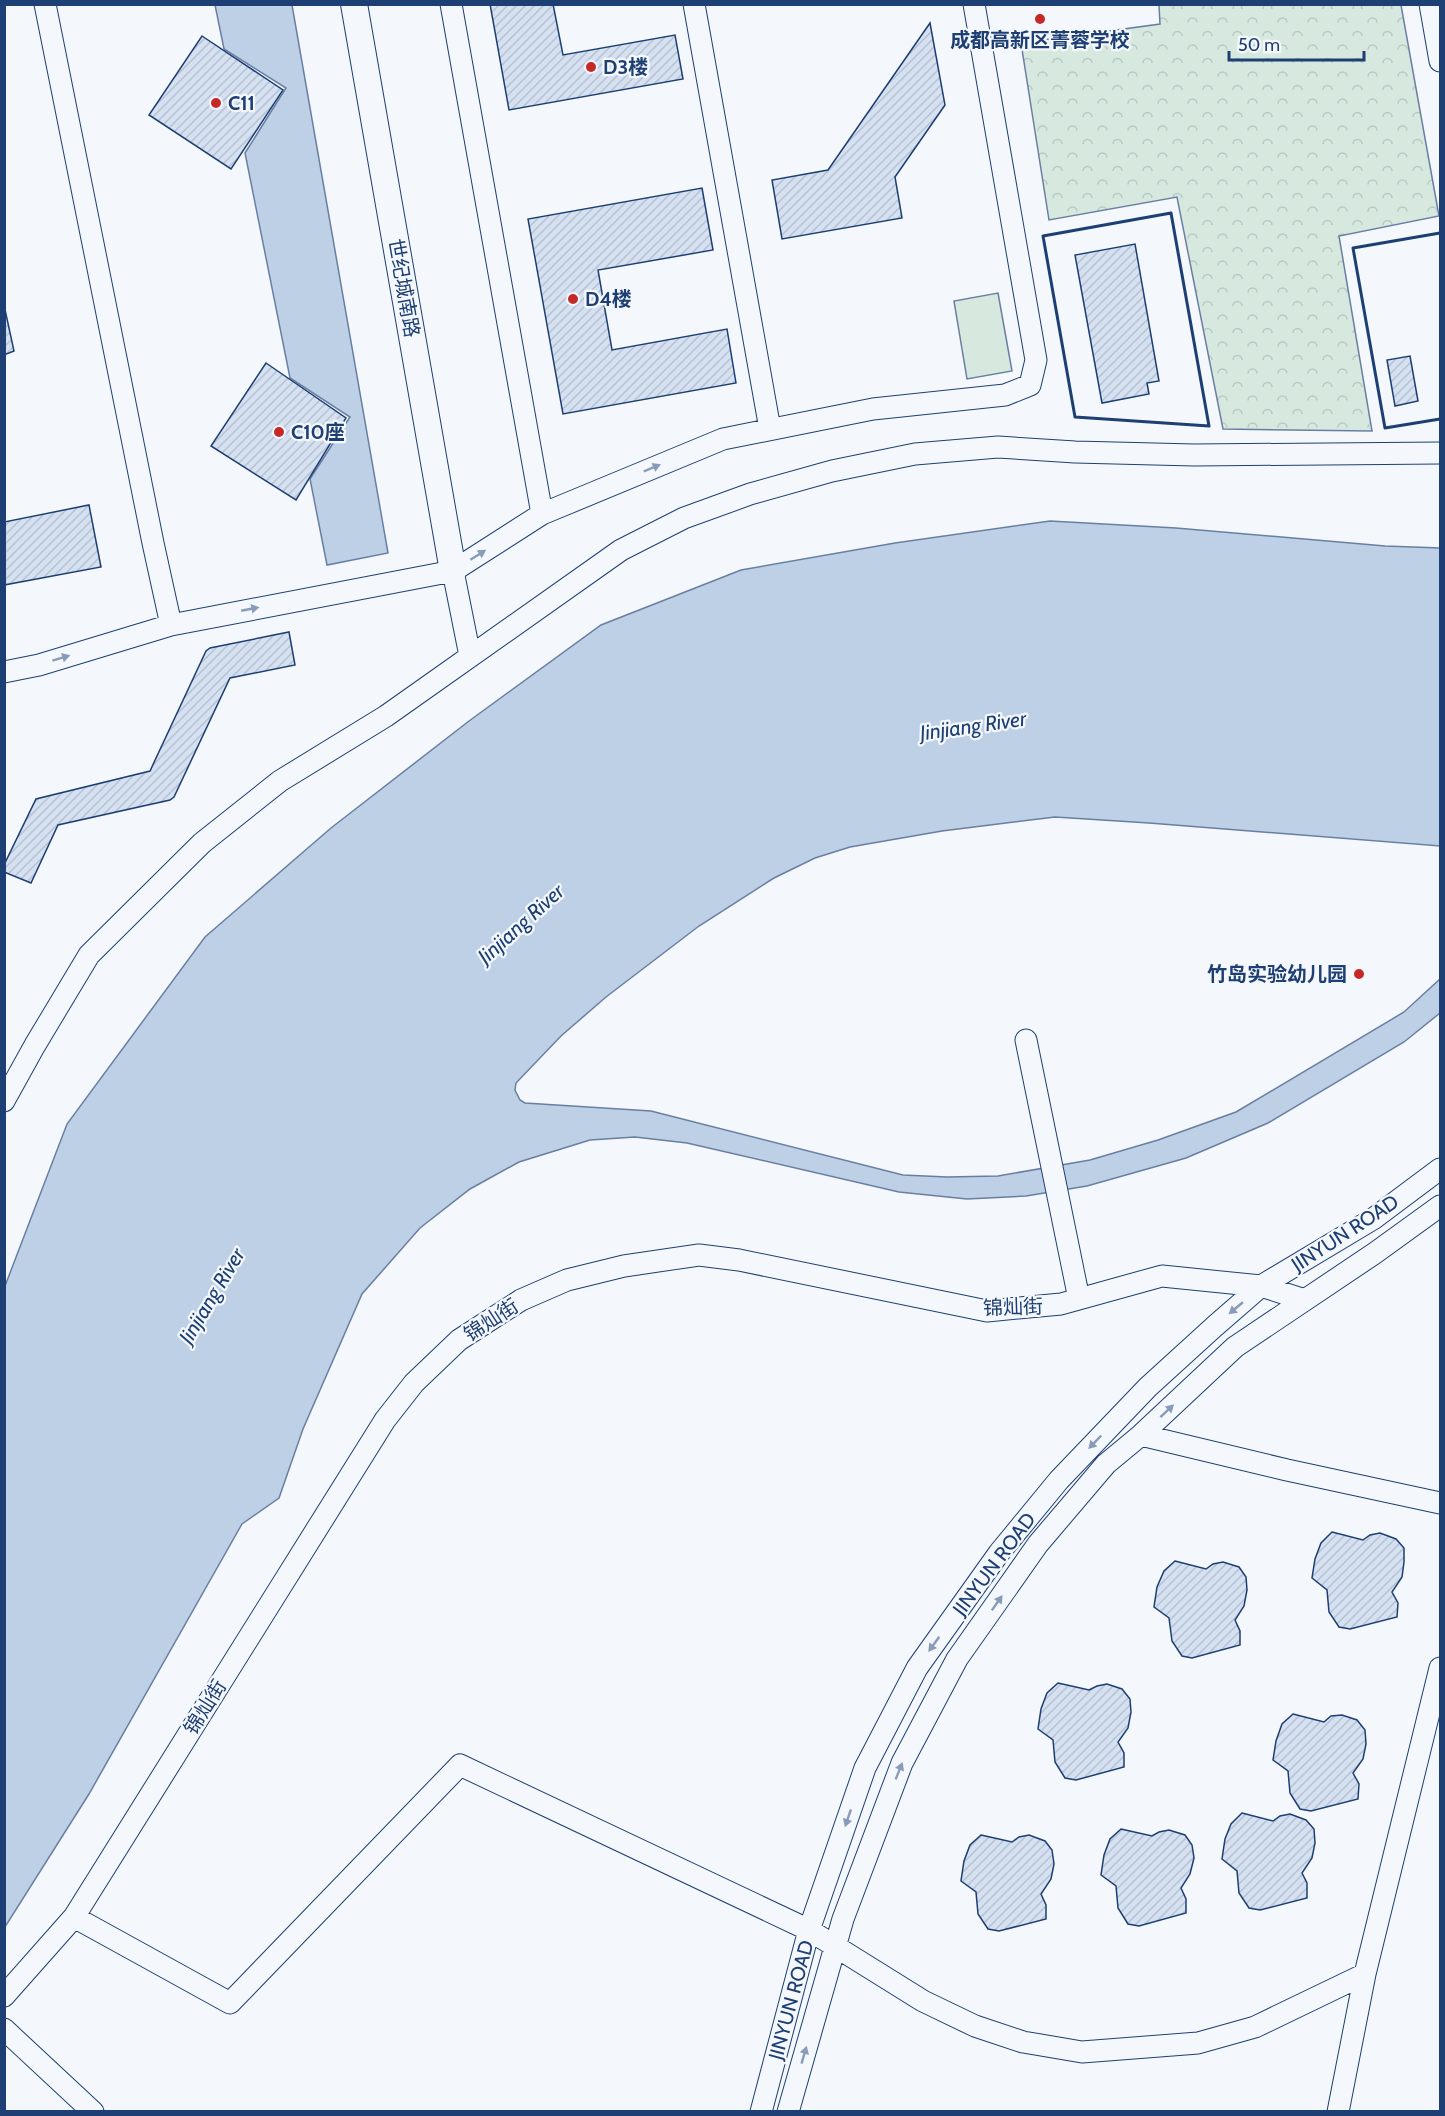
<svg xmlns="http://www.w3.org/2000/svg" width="1445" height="2116" font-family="Cabin,'Noto Sans SC',sans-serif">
<defs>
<pattern id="park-crowns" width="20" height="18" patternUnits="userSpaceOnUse" patternTransform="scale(1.5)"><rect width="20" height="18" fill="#d7e8df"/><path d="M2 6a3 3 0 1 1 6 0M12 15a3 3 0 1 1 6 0" fill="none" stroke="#b8c8c3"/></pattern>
<pattern id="building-hatch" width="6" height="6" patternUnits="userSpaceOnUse" patternTransform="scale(1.5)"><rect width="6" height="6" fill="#d5e0f0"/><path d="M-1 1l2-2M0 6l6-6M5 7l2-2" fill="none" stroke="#b6c1d1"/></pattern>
</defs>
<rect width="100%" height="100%" fill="#f4f7fb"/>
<path fill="#d7e8df" stroke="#687fa3" stroke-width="1.5" d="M998,293L1012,371L967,379L954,301Z"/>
<path fill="url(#park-crowns)" stroke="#687fa3" stroke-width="1.5" d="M1159,5H1401L1439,216L1339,236L1372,431L1223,429L1177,197L1049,220L1021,43L1160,24Z"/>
<path fill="#bed0e5" stroke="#687fa3" stroke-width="1.5" d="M215,5H292L388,553L327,565L310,479L350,417L290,378L245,153L286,88L224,49Z
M1050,521L1176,528L1385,546L1440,548V846L1149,823L1055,817L942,831L850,847L815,858L774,878L699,926L606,997L561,1036L516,1083L515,1090L520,1100L525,1103L651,1111L903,1175L947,1177L998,1176L1090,1160L1158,1140L1236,1112L1404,1012L1440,979V1013L1404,1042L1268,1123L1186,1158L1087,1186L1026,1196L967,1199L899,1192L687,1143L635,1137L590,1140L519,1162L470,1189L420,1228L362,1294L303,1429L279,1498L242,1524L89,1794L5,1927V1286L67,1124L205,937L331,828L469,721L601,625L741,570L895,543Z"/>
<path fill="url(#building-hatch)" stroke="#1d3f73" stroke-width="1.5" d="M490,4H553L563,55L675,35L683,79L509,110Z
M930,23L945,105L895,177L902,218L782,239L772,180L828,170Z
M202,36L283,90L231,169L149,115Z
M702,188L713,250L598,270L612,350L727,329L736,383L563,414L528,219Z
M1135,244L1159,381L1147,383L1149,394L1102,403L1075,255Z
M4,305L14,351L4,355Z
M1410,356L1418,401L1395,406L1387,360Z
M266,363L346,418L296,500L211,446Z
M89,505L101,567L4,585V522Z
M289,632L295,665L230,678L174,797L170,800L58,825L31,883L4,872V865L36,799L150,771L206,651L210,648Z
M1332,1532L1363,1540L1370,1535L1380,1533L1396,1539L1404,1548V1562L1402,1577L1392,1592L1398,1603L1397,1617L1350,1629L1339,1627L1329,1612L1327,1590L1312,1578L1315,1559L1321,1543Z
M1175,1561L1206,1569L1213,1564L1223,1562L1239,1567L1246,1577L1247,1590L1244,1606L1235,1620L1240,1631V1645L1192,1658L1182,1656L1172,1641L1169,1618L1154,1607L1157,1587L1164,1571Z
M1058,1683L1089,1690L1097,1686L1107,1684L1122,1689L1130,1699L1131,1712L1128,1728L1118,1742L1124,1753V1767L1076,1780L1065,1778L1055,1762L1053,1740L1038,1729L1041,1709L1047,1693Z
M1293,1714L1324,1722L1331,1716L1342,1715L1357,1720L1365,1730L1366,1744L1363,1759L1353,1773L1359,1784L1358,1799L1311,1811L1300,1809L1290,1793L1288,1771L1273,1760L1276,1741L1282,1724Z
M1242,1813L1273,1821L1280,1816L1290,1814L1306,1820L1314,1829L1315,1843L1312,1858L1302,1873L1307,1883V1898L1260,1910L1249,1908L1239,1893L1237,1871L1222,1859L1225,1839L1231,1824Z
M1121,1829L1152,1836L1159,1832L1169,1830L1185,1835L1192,1845L1194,1858L1190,1874L1181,1888L1186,1899V1913L1139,1926L1128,1924L1118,1908L1116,1886L1101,1875L1104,1855L1110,1839Z
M981,1835L1012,1842L1019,1837L1029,1835L1045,1841L1052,1850L1054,1864L1051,1879L1041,1894L1046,1905V1919L999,1931L988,1929L978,1914L976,1892L961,1881L964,1861L970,1845Z"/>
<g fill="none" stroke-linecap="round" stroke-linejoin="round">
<defs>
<path id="minor" d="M45,4L153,543L171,625
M451,4L542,514
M694,4L770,429
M1430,4L1440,61
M453,571L470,656
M4,672L39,665L171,625L453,571L542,514L723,439L873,409L1005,395L1030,385L1036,360L974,4
M1026,1040L1079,1299
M4,1101L35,1045L89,955L202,843L280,781L386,716L621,550L684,518L750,494L832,471L915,454L998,447L1075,452L1194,455L1440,453
M1141,1435L1287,1470L1440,1503
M74,1917L230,2003L460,1765L809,1930L923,2001L975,2026L1023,2042L1082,2052L1198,2043L1255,2027L1365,1974
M4,1996L74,1917L385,1420L414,1383L459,1340L521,1300L567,1280L624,1266L699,1255L739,1260L987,1311L1061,1304L1162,1276L1261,1286L1305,1300
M4,2029L93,2112
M761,2112L809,1930L865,1768L917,1668L999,1553L1059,1480L1148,1387L1215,1326L1261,1286L1373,1219L1440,1169
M788,2112L843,1919L902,1763L957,1659L1038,1544L1106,1464L1141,1435L1235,1347L1375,1253L1440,1206
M1338,2112L1365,1974L1440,1668"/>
<path id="major" d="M354,4L453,571"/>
</defs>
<use href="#minor" stroke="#1d3f73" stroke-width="23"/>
<use href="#major" stroke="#1d3f73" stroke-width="28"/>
<use href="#minor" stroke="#f4f7fb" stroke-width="21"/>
<use href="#major" stroke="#f4f7fb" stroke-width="26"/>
<path stroke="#1d3f73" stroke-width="3" d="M1171,213L1209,426L1075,417L1043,236Z
M1440,233L1353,248L1385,428L1440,419"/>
</g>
<defs><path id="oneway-solid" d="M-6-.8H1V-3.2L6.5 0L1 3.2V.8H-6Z" transform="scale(1.5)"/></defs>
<g fill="#889bb7">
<use href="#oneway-solid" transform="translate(652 468) rotate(-23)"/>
<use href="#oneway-solid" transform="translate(478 555) rotate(-32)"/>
<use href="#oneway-solid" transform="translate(250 609) rotate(-11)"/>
<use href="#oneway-solid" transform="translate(61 658) rotate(-17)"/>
<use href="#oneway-solid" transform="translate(1236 1308) rotate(140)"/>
<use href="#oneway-solid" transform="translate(1167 1411) rotate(-43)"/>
<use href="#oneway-solid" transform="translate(1095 1442) rotate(134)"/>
<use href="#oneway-solid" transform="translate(997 1603) rotate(-55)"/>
<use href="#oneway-solid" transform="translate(934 1644) rotate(126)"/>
<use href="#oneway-solid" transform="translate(899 1771) rotate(-68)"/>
<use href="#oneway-solid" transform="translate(848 1818) rotate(109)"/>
<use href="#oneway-solid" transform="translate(804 2055) rotate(-74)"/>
</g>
<g fill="#c62828" stroke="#f4f7fb" stroke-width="2">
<circle cx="1040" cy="19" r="6"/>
<circle cx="591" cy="67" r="6"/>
<circle cx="216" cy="103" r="6"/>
<circle cx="573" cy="299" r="6"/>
<circle cx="279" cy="432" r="6"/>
<circle cx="1359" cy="974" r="6"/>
</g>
<g text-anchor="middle" stroke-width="4.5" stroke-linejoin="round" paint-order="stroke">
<g font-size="20" font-weight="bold" fill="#1d3f73" stroke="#f4f7fb" text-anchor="start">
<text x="1040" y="47" text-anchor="middle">成都高新区菁蓉学校</text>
<text x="603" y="74">D3楼</text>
<text x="228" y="110">C11</text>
<text x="585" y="306">D4楼</text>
<text x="291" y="439">C10座</text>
<text x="1347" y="981" text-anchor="end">竹岛实验幼儿园</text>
</g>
<g font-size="20" fill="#1d3f73" stroke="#f4f7fb">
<text transform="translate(404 288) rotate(80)" y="7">世纪城南路</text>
<text transform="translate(1345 1233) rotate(-33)" y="7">JINYUN ROAD</text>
<text transform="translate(1013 1307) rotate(-2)" y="7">锦灿街</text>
<text transform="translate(491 1320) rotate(-33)" y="7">锦灿街</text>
<text transform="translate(994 1564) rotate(-53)" y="7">JINYUN ROAD</text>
<text transform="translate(205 1707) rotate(-58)" y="7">锦灿街</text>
<text transform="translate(791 2000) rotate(-75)" y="7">JINYUN ROAD</text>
</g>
<g font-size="21" font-style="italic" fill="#1d3f73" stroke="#f4f7fb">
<text transform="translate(973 726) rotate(-8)" y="7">Jinjiang River</text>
<text transform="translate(521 924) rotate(-42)" y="7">Jinjiang River</text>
<text transform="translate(212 1296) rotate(-59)" y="7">Jinjiang River</text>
</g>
</g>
<rect width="1445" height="2116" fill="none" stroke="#1d3f73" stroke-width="12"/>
<path d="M1229 51v9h135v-9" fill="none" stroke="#1d3f73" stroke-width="3"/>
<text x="1238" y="51" font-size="18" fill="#1d3f73" stroke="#f4f7fb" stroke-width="4.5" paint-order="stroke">50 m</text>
</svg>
